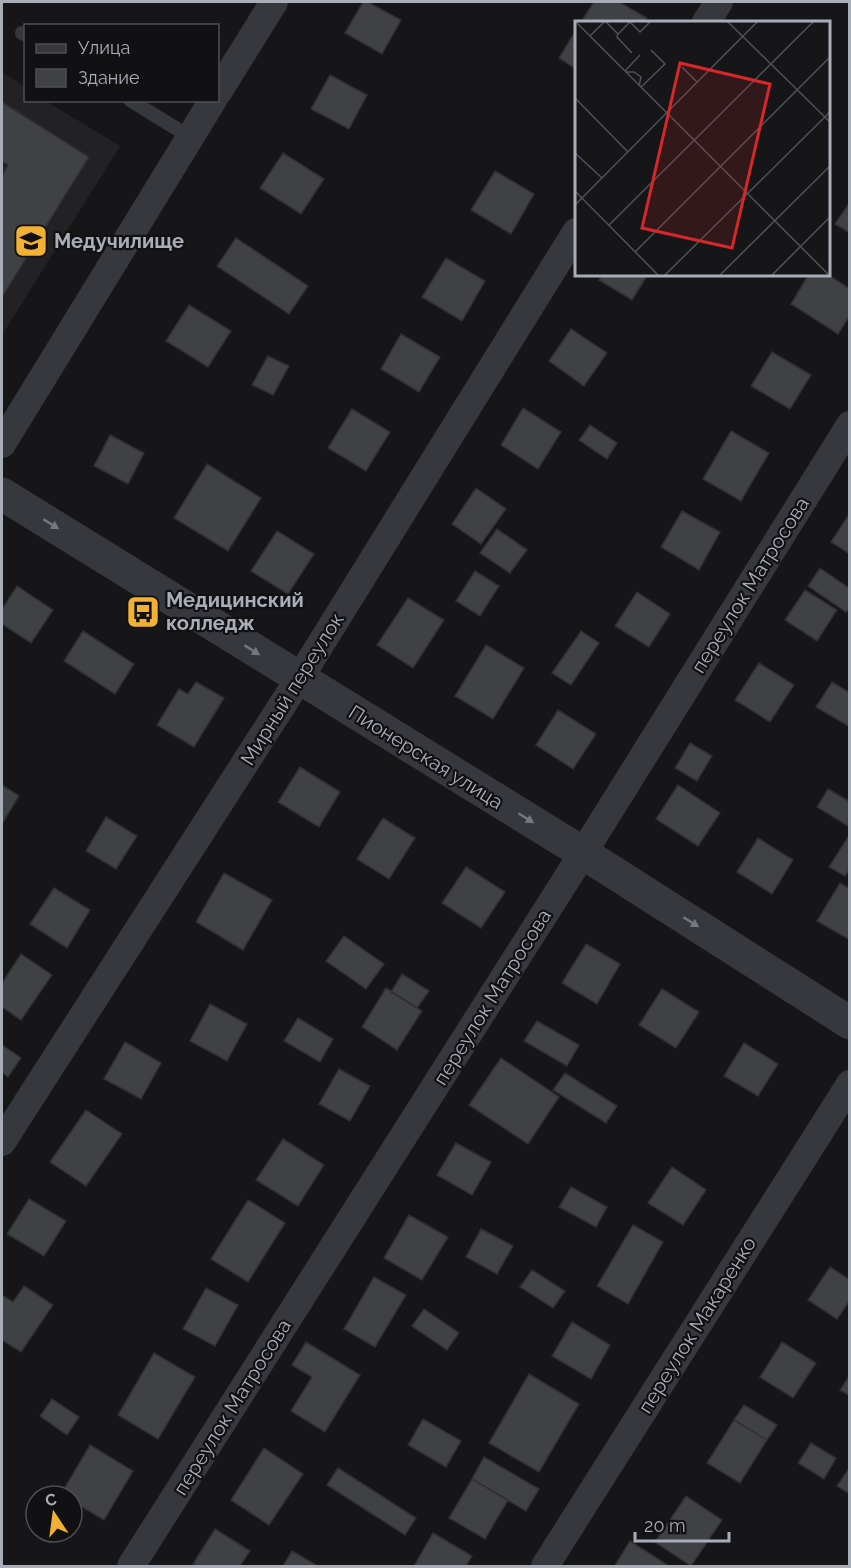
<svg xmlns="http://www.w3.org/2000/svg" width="851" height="1568" font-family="Raleway,sans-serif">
<rect width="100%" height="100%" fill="#161618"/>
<path fill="#222225" d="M2,72L25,87L26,100L46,101L120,146L2,335Z"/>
<path fill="#404145" stroke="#303034" stroke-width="1.5" d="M363,2H368L401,20L382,54L345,33Z
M594,2H619L647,18L644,22H581Z
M576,30V69L559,58Z
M330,75L367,95L349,129L311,109Z
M2,102L89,157L2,297V176L8,165L2,161Z
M283,153L324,179L301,214L260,188Z
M495,171L534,194L511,234L471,210Z
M850,202V233L835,224Z
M236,238L308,286L289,314L217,266Z
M446,258L485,281L462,321L422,297Z
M603,274H648L632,300L599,280Z
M809,274H827L850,289V315L838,334L791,304Z
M189,305L231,331L208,367L166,341Z
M571,329L607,353L584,386L549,361Z
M401,334L440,357L419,392L381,369Z
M772,352L811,375L790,409L751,386Z
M268,356L289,366L273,395L252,385Z
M523,408L561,432L538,469L501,445Z
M352,409L390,432L366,471L328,448Z
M590,425L617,443L607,459L579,440Z
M731,431L769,453L741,501L703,479Z
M110,435L144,453L128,484L94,466Z
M207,464L261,498L228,551L174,518Z
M476,488L506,509L481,544L452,524Z
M682,511L720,532L699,570L661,547Z
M850,513V554L831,542Z
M497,529L527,550L510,573L480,553Z
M277,531L314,554L288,594L251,571Z
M820,568L850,589V608L846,612L808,586Z
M475,571L499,586L480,616L456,601Z
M17,586L53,610L31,643L2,624V609Z
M805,590L837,610L817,641L785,620Z
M637,592L670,614L649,647L615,626Z
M408,598L444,620L413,668L377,645Z
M83,631L134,664L115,694L64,661Z
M581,631L599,643L571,685L552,673Z
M486,645L524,668L493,719L455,696Z
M759,663L794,685L770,722L735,700Z
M196,682L224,698L194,747L157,725L179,689L188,694Z
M832,682L850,693V727L816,707Z
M558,710L596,734L573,769L536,745Z
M690,743L712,756L697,781L675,768Z
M300,767L340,792L319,827L278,802Z
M2,785L19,796L3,822L2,821Z
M678,785L720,813L698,846L656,819Z
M828,789L850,802L848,826L817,807Z
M106,817L137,836L116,869L86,851Z
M383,818L415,838L389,879L357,859Z
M850,834V868L845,876L829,867Z
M758,838L793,860L772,894L737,872Z
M466,867L505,892L481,928L442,903Z
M224,873L272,900L243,950L196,922Z
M840,883L850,889V940L817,921Z
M54,888L90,910L67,948L30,924Z
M344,936L384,964L366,989L326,961Z
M586,944L620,964L597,1004L562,983Z
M21,954L52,975L21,1020L2,1007V983Z
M402,974L429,991L417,1008L391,992Z
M386,988L422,1011L397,1050L362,1027Z
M662,989L699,1012L676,1048L639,1025Z
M210,1004L247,1024L227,1061L190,1041Z
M298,1018L333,1039L320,1062L284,1041Z
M537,1021L579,1045L567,1066L524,1041Z
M125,1042L161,1063L141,1099L104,1079Z
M744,1043L778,1064L758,1096L724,1076Z
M2,1045L21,1058L8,1077L2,1072Z
M501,1058L559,1097L528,1144L469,1105Z
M339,1069L370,1086L350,1121L319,1104Z
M565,1073L617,1106L606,1123L553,1090Z
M86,1110L122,1134L86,1186L50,1162Z
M283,1139L324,1165L298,1206L256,1180Z
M456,1143L491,1162L472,1195L437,1175Z
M672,1167L706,1190L683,1225L648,1203Z
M571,1187L607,1207L596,1227L559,1207Z
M29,1199L66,1221L44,1256L7,1234Z
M248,1200L285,1223L248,1282L211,1259Z
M409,1215L448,1237L422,1280L384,1258Z
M633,1225L663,1242L628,1304L597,1286Z
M481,1229L513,1246L497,1274L466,1257Z
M830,1267L850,1280V1300L837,1319L808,1300Z
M532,1270L565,1291L553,1308L520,1287Z
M374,1277L406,1295L375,1347L344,1329Z
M24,1286L53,1305L21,1352L2,1340V1295L13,1302Z
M206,1288L238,1305L215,1346L183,1329Z
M424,1309L459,1333L447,1350L412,1326Z
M572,1322L610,1345L591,1379L552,1356Z
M306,1342L360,1375L325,1432L291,1411L312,1377L292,1365Z
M782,1342L816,1363L793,1398L760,1377Z
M154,1353L195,1377L158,1439L118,1415Z
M529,1374L579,1404L539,1472L489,1443Z
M850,1375V1396L840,1390Z
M52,1399L79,1417L67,1435L40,1416Z
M744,1405L777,1425L767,1440L734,1420Z
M423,1419L461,1441L446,1467L408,1445Z
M734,1420L767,1440L740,1483L707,1463Z
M811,1443L836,1458L824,1479L798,1463Z
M90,1445L133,1471L104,1520L72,1501V1496L61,1494Z
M264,1448L303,1474L269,1525L231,1500Z
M484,1457L539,1489L526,1511L472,1479Z
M850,1467V1494L837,1486Z
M338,1468L416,1518L405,1535L327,1485Z
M472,1479L508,1500L485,1539L449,1518Z
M686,1496L722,1520L691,1566L655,1542Z
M215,1529L250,1551L240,1566H197L193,1564Z
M433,1533L472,1556L466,1566H414Z
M630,1541L669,1566H618L615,1565Z
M292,1551L318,1566H283Z"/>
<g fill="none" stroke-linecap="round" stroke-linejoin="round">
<path stroke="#37383d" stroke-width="14" d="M22,33L26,35
M130,100L190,137"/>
<path stroke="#37383d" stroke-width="28" d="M706,22L719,2
M218,92L274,2
M2,444L213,100
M2,1142L299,679L576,232
M131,1566L583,853L850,425
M545,1566L850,1084"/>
<path stroke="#37383d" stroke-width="33" d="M2,494L583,853L850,1023"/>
</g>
<defs><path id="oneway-solid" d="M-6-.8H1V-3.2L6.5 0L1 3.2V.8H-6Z" transform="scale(1.5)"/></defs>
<g fill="#757881">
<use href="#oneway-solid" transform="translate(51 524) rotate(32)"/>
<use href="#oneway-solid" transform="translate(252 650) rotate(32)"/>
<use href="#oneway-solid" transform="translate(526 818) rotate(32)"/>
<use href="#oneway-solid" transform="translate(691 922) rotate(32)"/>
</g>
<defs>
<symbol id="university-square" viewBox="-11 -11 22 22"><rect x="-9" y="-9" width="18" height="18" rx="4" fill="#f2b134" stroke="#111113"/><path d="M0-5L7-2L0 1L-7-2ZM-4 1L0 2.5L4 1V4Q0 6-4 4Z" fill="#111"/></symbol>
<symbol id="bus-square" viewBox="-11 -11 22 22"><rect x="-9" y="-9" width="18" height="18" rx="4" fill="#f2b134" stroke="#111113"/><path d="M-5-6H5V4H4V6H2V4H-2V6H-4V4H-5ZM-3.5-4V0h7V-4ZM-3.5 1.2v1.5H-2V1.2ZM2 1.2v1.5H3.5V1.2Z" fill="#111"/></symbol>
</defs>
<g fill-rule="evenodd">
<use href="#university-square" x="12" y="222" width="38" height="38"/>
<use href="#bus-square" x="124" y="593" width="38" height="38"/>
</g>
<g text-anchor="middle" stroke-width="4.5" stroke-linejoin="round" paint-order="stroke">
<g font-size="20" font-weight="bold" fill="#a8adb8" stroke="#111113" text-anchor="start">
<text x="54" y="248">Медучилище</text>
<text x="166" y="607">Медицинский<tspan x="166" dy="23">колледж</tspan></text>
</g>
<g font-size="20" fill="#a8adb8" stroke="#111113">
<text transform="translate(750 585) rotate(-58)" y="7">переулок Матросова</text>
<text transform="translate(292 689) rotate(-58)" y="7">Мирный переулок</text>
<text transform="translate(426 757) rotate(32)" y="7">Пионерская улица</text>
<text transform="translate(492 997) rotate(-58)" y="7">переулок Матросова</text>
<text transform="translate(697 1325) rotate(-58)" y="7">переулок Макаренко</text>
<text transform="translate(232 1407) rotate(-58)" y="7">переулок Матросова</text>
</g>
</g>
<g transform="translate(575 21)">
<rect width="255" height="255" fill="#161618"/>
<path fill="none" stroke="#505258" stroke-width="1.5" d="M0,0L255,255M152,0L255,101M43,13L42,16L57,32M15,15L30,0L43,13L55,1L65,11L76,0M107,46L122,61M50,50L65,34M51,51H59L66,56L64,65M66,66L90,43L76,29M0,77L53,131M0,132L27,157M0,170L84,255M0,184L183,0M34,204L239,0M60,231L255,36M89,255L255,91M144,255L255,145M196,255L255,196"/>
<path fill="#d62828" fill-opacity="0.15" stroke="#d62828" stroke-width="3" d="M105,42L195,63L157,227L67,207Z"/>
<rect width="255" height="255" fill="none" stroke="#a8adb8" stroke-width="3"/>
</g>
<rect width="851" height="1568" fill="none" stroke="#a8adb8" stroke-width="6"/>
<rect x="24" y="24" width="195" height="78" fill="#111113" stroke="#4d4f55" stroke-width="1.5"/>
<rect x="36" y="44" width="30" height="9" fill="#37383d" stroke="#4d4f55" stroke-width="1.5"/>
<text x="78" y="54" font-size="18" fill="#a8adb8">Улица</text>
<rect x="36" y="69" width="30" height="18" fill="#404145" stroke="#4d4f55" stroke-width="1.5"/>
<text x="78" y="84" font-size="18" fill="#a8adb8">Здание</text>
<g transform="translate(54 1514) rotate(347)"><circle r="28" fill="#111113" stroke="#4d4f55" stroke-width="1.5"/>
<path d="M0-4.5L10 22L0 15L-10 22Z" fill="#f2b134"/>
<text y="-9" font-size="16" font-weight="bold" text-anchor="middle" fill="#a8adb8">С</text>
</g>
<path d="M635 1532v9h94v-9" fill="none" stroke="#a8adb8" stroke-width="3"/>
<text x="644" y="1532" font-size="18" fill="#a8adb8" stroke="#111113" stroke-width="4.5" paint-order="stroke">20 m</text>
</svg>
